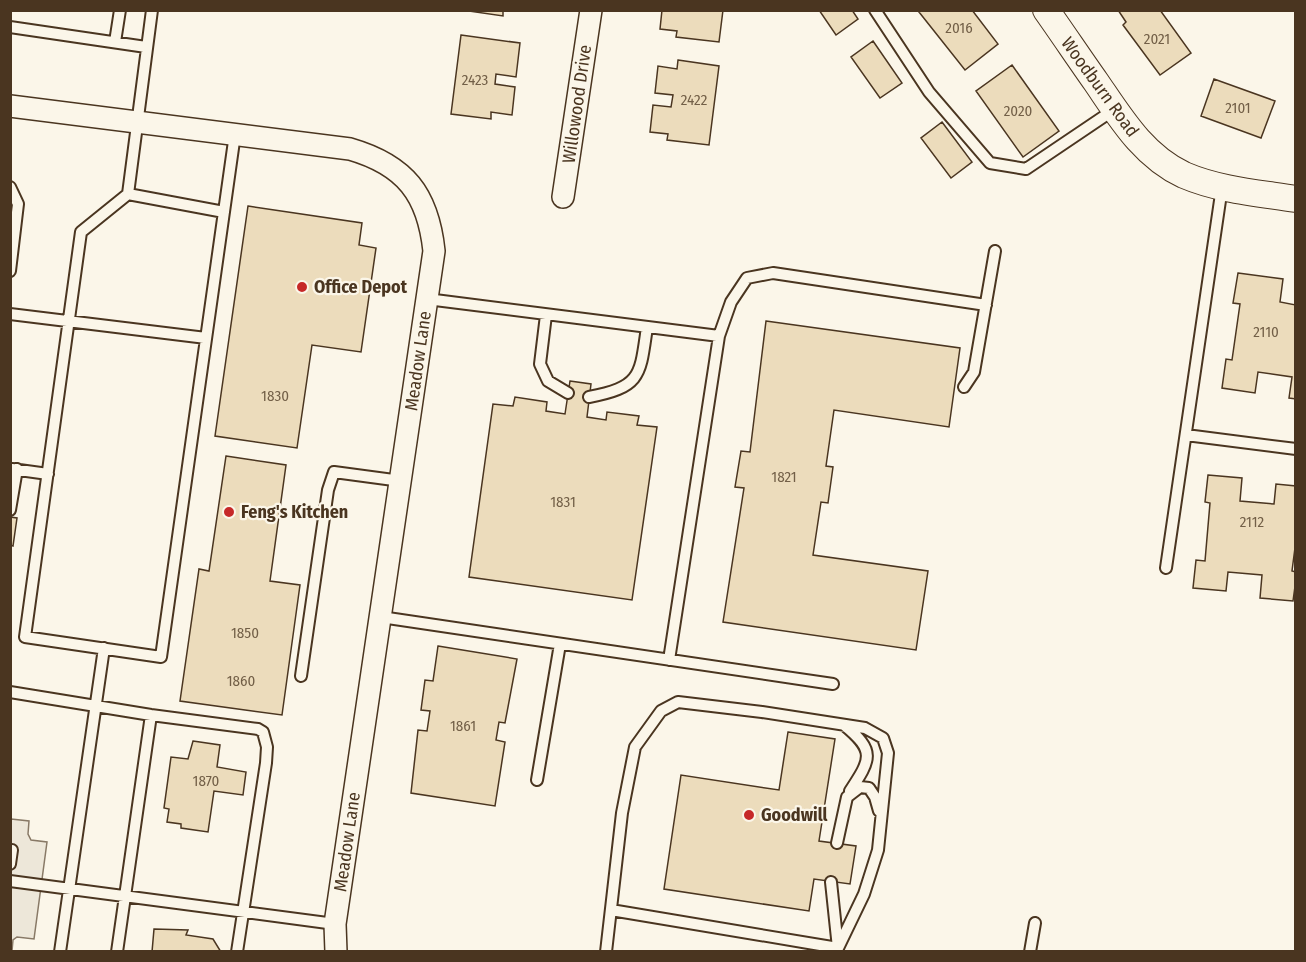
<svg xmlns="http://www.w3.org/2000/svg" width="1306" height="962" font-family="'Fira Sans Condensed',sans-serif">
<rect width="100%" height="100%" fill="#fbf6e9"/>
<path fill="#ede7d9" stroke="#887966" stroke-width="1.5" d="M11,819L29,821L28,834L31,840L47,842L34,939L17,937L13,940L12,951L11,952Z"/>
<path fill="#ecdcbc" stroke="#4a3520" stroke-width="1.5" d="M462,10H503V16Z
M662,10H723L719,42L676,37L677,31L660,29Z
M819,10H852L858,19L836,35Z
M921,10H972L998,44L965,70L919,12Z
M1118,10H1160L1191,53L1160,75L1123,25L1126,22Z
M461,35L520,43L516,77L496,74L495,84L515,87L512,115L491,112V119L451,114Z
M873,41L902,83L880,98L851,57Z
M678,60L719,66L709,145L667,140L668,134L650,132L653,105L671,107L673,95L655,93L658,66L677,69Z
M1012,65L1059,131L1023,157L976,91Z
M1214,79L1275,101L1261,138L1201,116Z
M942,122L972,162L951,178L921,138Z
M248,206L362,223L359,245L376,248L361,352L312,345L297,448L215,436Z
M1238,273L1283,279L1280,302L1296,305V399L1289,398L1292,377L1258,372L1255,393L1222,388L1226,359L1232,360L1240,304L1233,303Z
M766,321L960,348L949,427L834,410L826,466L833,467L828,503L821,502L813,555L928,571L916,650L723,622L744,488L735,487L741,451L750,452Z
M570,381L591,384L587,417L606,420L607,412L639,416L637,425L657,427L632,600L469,577L493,404L513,406L515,397L547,402L546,411L565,414Z
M226,456L286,465L270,581L300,585L282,715L180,701L199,569L209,571Z
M1208,475L1242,478L1240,501L1274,504L1276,484L1296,486V540L1292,571L1296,572V579L1293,601L1260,598L1262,575L1228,572L1226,591L1193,588L1196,560L1205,561L1210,503L1205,502Z
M10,517L17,518L13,546L10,545Z
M438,646L517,659L505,723L499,722L496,740L505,742L495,806L411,793L418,730L427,731L430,711L421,710L425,680L433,681Z
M788,732L835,739L819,841L856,846L850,884L814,879L809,911L664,889L681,775L779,790Z
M193,741L220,745L217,767L246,772L243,795L214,791L208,832L181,828V824L167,822L169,809L164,808L171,757L188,759Z
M154,929L188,930L186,935L213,939L221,952H152Z"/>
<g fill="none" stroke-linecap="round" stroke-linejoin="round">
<defs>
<path id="service" d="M152,10L128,194L81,232L25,637L161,657L235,134
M875,10L929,92L990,163L1026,169L1115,109
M10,27L146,47
M115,42L120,10
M10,187L18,204L10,271
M128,194L224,212
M427,299L719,336
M10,314L206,338
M546,315L540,364L548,381L568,393
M964,387L974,372L995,251
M589,397C642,387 640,375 647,327
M1186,435L1296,449
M12,469L48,474
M10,510L17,469
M1166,568L1222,187
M381,617L833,684
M669,660L719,336L731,302L747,278L773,273L986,305
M301,676L328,490L334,472L401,481
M10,692L151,715L258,729L263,732L267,747L266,763L237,952
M844,725C876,751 871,759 850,791
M537,780L560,644
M837,843L847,797L860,787L869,788L875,797L879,811
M10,850H12L10,864
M10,881L335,924
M831,882L838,948
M611,910L838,948
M60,952L104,648
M117,952L151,715
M606,952L622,813L635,747L661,711L678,702L762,712L865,728L883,738L888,753L878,850L864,894L838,948
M1030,952L1035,923"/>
<path id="minor" d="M10,106L350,149C405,165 428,194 434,251L335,924L336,952
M563,197L591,10"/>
<path id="tertiary" d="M1046,10C1063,34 1079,58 1096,82C1120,117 1143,156 1184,175C1219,190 1258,193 1296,199"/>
</defs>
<use href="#service" stroke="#4a3520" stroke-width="14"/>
<use href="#minor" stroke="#4a3520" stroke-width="24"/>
<use href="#tertiary" stroke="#4a3520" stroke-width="28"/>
<use href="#service" stroke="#fbf6e9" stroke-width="10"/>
<use href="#minor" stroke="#fbf6e9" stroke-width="21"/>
<use href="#tertiary" stroke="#fbf6e9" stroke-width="26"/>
</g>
<g fill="#c62828" stroke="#fbf6e9" stroke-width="2">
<circle cx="302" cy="287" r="6"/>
<circle cx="229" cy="512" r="6"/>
<circle cx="749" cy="815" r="6"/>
</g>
<g text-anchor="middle" stroke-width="4.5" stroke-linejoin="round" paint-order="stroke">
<g font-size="15" fill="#725f47">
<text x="959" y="33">2016</text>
<text x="1157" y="44">2021</text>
<text x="475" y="85">2423</text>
<text x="694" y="105">2422</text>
<text x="1238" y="113">2101</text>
<text x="1018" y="116">2020</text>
<text x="1266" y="337">2110</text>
<text x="275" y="401">1830</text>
<text x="784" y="482">1821</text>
<text x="563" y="507">1831</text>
<text x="1252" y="527">2112</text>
<text x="245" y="638">1850</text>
<text x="241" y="686">1860</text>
<text x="463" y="731">1861</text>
<text x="206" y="786">1870</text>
</g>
<g font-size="18" fill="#4a3520" stroke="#fbf6e9">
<text transform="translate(1100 87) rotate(54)" y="6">Woodburn Road</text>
<text transform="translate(577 104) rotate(-82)" y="6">Willowood Drive</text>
<text transform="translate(418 361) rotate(-82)" y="6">Meadow Lane</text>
<text transform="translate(347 842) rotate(-82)" y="6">Meadow Lane</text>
</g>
<g font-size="18" font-weight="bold" fill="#4a3520" stroke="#fbf6e9" text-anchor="start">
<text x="314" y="293">Office Depot</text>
<text x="241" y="518">Feng's Kitchen</text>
<text x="761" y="821">Goodwill</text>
</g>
</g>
<rect width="1306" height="962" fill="none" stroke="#4a3520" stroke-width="24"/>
</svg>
